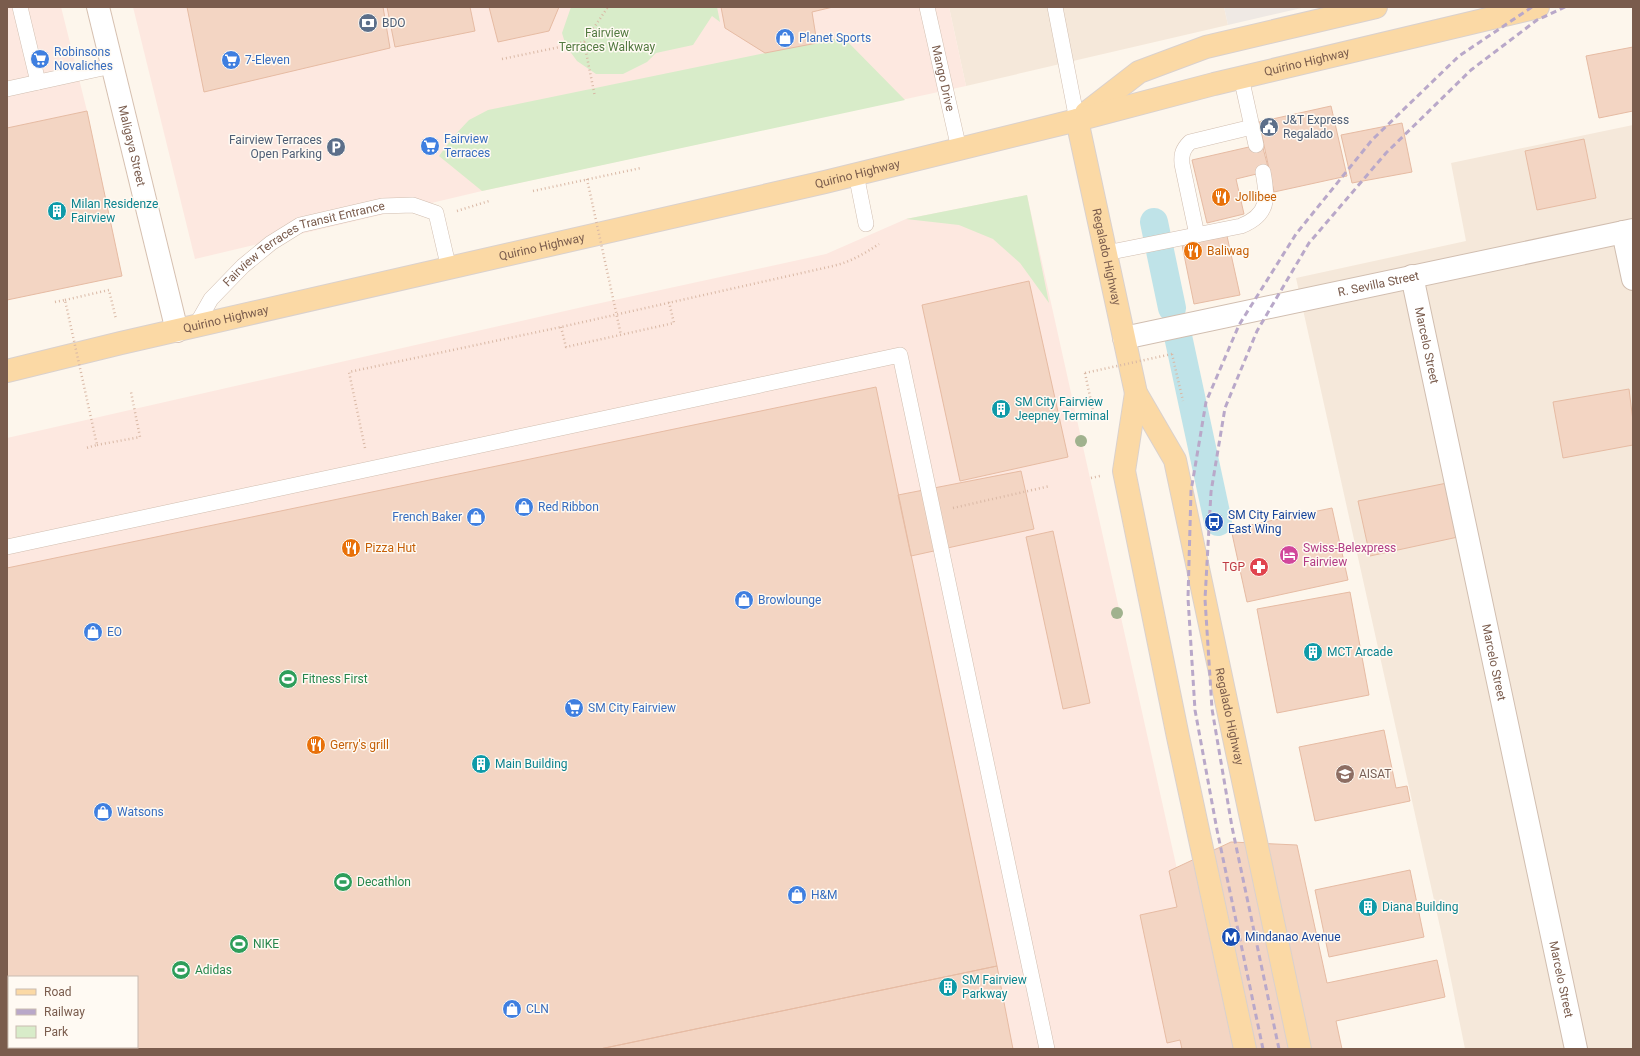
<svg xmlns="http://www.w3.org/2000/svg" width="1640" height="1056" font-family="Roboto,sans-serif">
<rect width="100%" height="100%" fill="#fdf6ec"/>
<path fill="#f5e8da" d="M949,7H1224L1228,25L966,86Z
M1633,125V1049H1465L1444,945L1296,278L1466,241L1451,163Z"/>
<path fill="#fde8e0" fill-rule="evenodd" d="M7,7H61L87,111L7,128Z
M133,7H949L966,86L482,191L195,259Z
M1027,195L1217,1049H7V438L587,306L826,254L906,219ZM9,977H137V1047H9Z"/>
<path fill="#efe9e4" d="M1224,7H1306L1228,25Z"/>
<path fill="#d8ecc9" d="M571,7H717L720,22L712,16L693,45L656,53L647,62L623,74H596L577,61L566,46L562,33Z
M843,37L905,100L482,191L439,156L453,137L469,120L488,110Z
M1027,195L1049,303L1020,263L993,239L959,225L906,219Z"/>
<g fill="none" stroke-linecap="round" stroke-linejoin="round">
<path stroke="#bfe3e8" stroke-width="28" d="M1154,222L1172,308
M1178,336L1218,522"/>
</g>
<path fill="#f3d5c3" stroke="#e6bba3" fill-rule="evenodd" d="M187,7H383L390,48L204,92Z
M387,7H470L475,31L395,47Z
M489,7H559L549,31L498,42Z
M721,7H833L812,12L817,43L765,53L725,28Z
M1633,47V111L1599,118L1586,56Z
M1331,106L1347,176L1274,192L1259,122Z
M87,111L122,276L7,300V128Z
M1402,123L1412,172L1352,183L1341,135Z
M1584,139L1596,198L1537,210L1525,151Z
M1262,144L1269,171L1236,179L1244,214L1207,223L1192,160Z
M1227,236L1240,295L1194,304L1182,245Z
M1029,281L1068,457L960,481L922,305Z
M876,387L997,966L600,1049H7V568ZM9,977H137V1047H9Z
M1629,389L1633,421V445L1563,458L1553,402Z
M1021,471L1034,529L911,556L898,495Z
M1447,483L1458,537L1370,556L1358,501Z
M1332,508L1348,580L1247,602L1231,529Z
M1053,531L1090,703L1063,709L1026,537Z
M1350,592L1369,695L1277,713L1257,609Z
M1384,730L1396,788L1407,786L1410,801L1315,821L1299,747Z
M1231,842L1297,845L1327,983L1437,960L1445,997L1336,1021L1342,1049H1182L1180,1040L1167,1043L1140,915L1177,907L1169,871Z
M1410,870L1424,937L1329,957L1315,890Z
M997,966L1013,1049H600Z"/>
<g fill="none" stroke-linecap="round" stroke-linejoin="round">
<defs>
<g id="service">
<path d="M20,7L38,82"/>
<path id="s1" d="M927,7L959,149"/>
<path d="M1055,7L1077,120"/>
<path d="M1241,77L1256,145"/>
<path d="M7,89L112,66"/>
<path d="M856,174L866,224"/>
<path d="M1197,235L1182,164C1181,154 1183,149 1190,142L1252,127"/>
<path d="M1106,253L1241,226C1269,215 1268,198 1263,172"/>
<path id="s2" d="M195,327L211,299L243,266L271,243L300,225L382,206L413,205L436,213L449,269"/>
<path d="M7,547L900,355L1047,1049"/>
</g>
<g id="minor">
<path d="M1623,232L1633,279"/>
<path id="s3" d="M1412,276L1576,1049"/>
<path id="s4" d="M1124,338L1633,230"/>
</g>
<g id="secondary">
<path id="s5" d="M98,7L177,331"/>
</g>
<g id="primary">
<path d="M1086,113L1139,72L1206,47L1376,7"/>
<path id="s6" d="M1077,120L1136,393L1175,460L1300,1049"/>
<path id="s7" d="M7,371L121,343L825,182L1077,120L1214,84L1538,7"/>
<path d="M1136,393L1124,471L1178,737L1245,1049"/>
</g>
</defs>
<use href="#service" stroke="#d1beb0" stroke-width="16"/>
<use href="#minor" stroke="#d1beb0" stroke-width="24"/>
<use href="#secondary" stroke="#d6c0b0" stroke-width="24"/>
<use href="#primary" stroke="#dad1cd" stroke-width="24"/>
<path stroke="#d9b8a5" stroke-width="2.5" stroke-dasharray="1 3" stroke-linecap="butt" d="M584,42L595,97
M502,59L584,42L608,7
M533,191L641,168
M457,211L489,201
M65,300L109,290L116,319
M561,327L566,347L674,323L669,302
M1172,354L1183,401
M1085,373L1095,420
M97,445L140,437L131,392
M365,448L349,372L561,327L833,266C850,262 864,254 879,244
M1091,478L1100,476
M953,508L1050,486"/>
<use href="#service" stroke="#fff" stroke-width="15"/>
<use href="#minor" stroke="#fff" stroke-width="22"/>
<use href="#secondary" stroke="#fff" stroke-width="22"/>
<use href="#primary" stroke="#fbd9a5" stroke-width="22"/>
<path stroke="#b9a8c9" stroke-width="3" stroke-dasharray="6 4" stroke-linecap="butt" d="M1263,1049L1217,830L1195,710L1188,598L1191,491L1206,402L1239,325L1296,234L1372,140L1459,56L1532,7
M1279,1049L1232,827L1212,709L1205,599L1211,492L1225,408L1257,331L1309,243L1386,153L1471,70L1537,20L1565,7"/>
<path stroke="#d9b8a5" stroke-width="2.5" stroke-dasharray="1 3" stroke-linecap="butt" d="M587,179L621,335
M55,302L65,300L97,445L86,448
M1085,373L1172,354"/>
</g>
<g fill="#a0b28e">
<circle cx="1081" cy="441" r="6"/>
<circle cx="1117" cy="613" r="6"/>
</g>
<defs>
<symbol id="bank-disc" viewBox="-11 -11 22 22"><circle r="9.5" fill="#5c6f8a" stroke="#fffaf3"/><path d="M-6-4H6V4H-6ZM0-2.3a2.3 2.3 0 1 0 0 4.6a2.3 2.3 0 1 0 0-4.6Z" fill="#fff"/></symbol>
<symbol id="shop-disc" viewBox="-11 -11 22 22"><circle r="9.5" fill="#3f7fe0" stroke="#fffaf3"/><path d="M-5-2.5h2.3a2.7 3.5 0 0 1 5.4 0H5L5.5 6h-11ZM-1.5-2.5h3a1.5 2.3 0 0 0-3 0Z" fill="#fff"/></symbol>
<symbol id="supermarket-disc" viewBox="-11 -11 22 22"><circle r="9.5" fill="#3f7fe0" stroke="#fffaf3"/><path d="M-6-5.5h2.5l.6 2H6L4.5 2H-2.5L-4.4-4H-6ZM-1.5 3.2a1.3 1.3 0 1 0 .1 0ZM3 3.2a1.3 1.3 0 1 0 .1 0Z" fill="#fff"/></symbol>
<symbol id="civic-disc" viewBox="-11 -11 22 22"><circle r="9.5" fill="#5c6f8a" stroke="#fffaf3"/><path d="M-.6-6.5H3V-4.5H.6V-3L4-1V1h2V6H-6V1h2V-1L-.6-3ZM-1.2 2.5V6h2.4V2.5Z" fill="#fff"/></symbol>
<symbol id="parking-disc" viewBox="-11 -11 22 22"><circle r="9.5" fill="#5c6f8a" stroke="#fffaf3"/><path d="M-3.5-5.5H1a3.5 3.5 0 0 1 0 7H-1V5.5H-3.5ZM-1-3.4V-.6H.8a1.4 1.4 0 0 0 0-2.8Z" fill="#fff"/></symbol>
<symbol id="restaurant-disc" viewBox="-11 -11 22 22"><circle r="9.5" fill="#e8710a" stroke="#fffaf3"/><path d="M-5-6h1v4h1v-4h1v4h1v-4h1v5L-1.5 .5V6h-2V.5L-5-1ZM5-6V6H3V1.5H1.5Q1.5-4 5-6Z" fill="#fff"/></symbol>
<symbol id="building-disc" viewBox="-11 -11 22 22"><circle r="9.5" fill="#0f9aa8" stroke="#fffaf3"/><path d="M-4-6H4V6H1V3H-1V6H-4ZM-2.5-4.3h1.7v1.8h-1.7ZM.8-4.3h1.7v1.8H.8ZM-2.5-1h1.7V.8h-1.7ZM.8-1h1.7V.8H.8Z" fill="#fff"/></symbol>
<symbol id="bus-disc" viewBox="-11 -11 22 22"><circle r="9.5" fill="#1a4fb4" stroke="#fffaf3"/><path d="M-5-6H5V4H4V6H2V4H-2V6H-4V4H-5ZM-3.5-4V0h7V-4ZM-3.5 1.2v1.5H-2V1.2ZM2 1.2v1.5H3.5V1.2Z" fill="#fff"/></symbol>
<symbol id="hotel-disc" viewBox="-11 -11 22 22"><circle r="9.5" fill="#d1479c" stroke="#fffaf3"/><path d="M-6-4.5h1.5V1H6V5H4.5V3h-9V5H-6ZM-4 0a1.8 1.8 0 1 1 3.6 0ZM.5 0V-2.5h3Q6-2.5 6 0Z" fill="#fff"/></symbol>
<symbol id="pharmacy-disc" viewBox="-11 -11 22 22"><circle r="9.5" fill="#e0444e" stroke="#fffaf3"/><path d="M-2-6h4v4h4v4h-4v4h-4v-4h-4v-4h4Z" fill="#fff"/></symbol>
<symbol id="stadium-disc" viewBox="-11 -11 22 22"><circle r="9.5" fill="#2e9e5b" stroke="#fffaf3"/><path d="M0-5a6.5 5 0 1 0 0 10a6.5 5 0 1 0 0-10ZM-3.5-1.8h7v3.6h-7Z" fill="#fff"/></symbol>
<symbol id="school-disc" viewBox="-11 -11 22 22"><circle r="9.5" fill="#8d6e63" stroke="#fffaf3"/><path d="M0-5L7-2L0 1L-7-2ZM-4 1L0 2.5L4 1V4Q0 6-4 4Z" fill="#fff"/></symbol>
<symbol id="metro-disc" viewBox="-11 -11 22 22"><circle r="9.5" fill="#1a4fb4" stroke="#fffaf3"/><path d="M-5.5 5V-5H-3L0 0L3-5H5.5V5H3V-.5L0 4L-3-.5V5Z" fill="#fff"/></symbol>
</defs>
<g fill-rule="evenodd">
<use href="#bank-disc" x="357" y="12" width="22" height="22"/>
<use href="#shop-disc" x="774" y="27" width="22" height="22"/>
<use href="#supermarket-disc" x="29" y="48" width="22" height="22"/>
<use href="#supermarket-disc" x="220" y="49" width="22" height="22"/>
<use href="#civic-disc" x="1258" y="116" width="22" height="22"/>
<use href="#supermarket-disc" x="419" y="135" width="22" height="22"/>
<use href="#parking-disc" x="325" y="136" width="22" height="22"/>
<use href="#restaurant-disc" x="1210" y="186" width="22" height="22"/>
<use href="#building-disc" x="46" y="200" width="22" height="22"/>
<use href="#restaurant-disc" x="1182" y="240" width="22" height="22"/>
<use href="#building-disc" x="990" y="398" width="22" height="22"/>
<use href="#shop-disc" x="513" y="496" width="22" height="22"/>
<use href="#shop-disc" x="465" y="506" width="22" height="22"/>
<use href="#bus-disc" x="1203" y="511" width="22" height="22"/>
<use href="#restaurant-disc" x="340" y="537" width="22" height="22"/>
<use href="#hotel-disc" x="1278" y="544" width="22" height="22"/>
<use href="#pharmacy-disc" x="1248" y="556" width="22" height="22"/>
<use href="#shop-disc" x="733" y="589" width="22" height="22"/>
<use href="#shop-disc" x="82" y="621" width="22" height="22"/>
<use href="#building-disc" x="1302" y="641" width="22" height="22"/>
<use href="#stadium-disc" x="277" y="668" width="22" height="22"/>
<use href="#supermarket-disc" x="563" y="697" width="22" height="22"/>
<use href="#restaurant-disc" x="305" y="734" width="22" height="22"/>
<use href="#building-disc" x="470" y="753" width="22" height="22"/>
<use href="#school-disc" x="1334" y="763" width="22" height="22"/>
<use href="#shop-disc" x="92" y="801" width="22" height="22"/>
<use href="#stadium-disc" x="332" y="871" width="22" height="22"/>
<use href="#shop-disc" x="786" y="884" width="22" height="22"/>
<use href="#building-disc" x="1357" y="896" width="22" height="22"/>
<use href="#metro-disc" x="1220" y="926" width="22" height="22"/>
<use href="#stadium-disc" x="228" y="933" width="22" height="22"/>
<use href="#stadium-disc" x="170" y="959" width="22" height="22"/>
<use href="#building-disc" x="937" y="976" width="22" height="22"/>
<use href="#shop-disc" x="501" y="998" width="22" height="22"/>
</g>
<g text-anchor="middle" stroke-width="3" stroke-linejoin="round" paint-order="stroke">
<g font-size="12" fill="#4e5e75" stroke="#fffaf3" text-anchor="start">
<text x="382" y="27">BDO</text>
<text x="1283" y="124">J&amp;T Express<tspan x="1283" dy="14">Regalado</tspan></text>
<text x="322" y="144" text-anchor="end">Fairview Terraces<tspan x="322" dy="14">Open Parking</tspan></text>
</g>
<g font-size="12" fill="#537a41" stroke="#fffaf3">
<text x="607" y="37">Fairview<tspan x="607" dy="14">Terraces Walkway</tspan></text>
</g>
<g font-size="12" fill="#366cbe" stroke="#fffaf3" text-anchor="start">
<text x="799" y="42">Planet Sports</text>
<text x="54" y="56">Robinsons<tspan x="54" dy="14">Novaliches</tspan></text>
<text x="245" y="64">7-Eleven</text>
<text x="444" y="143">Fairview<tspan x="444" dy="14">Terraces</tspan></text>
<text x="538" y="511">Red Ribbon</text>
<text x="462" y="521" text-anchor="end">French Baker</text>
<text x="758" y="604">Browlounge</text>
<text x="107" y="636">EO</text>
<text x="588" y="712">SM City Fairview</text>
<text x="117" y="816">Watsons</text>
<text x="811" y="899">H&amp;M</text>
<text x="526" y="1013">CLN</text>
</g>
<g font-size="12" fill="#7a5c4d" stroke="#fffaf3">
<text dy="4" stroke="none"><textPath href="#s7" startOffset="1336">Quirino Highway</textPath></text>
<text dy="4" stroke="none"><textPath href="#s1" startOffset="73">Mango Drive</textPath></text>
<text dy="4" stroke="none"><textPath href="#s5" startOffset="143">Maligaya Street</textPath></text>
<text dy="4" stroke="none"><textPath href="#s7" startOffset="873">Quirino Highway</textPath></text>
<text dy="4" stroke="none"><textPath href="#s2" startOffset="144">Fairview Terraces Transit Entrance</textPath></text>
<text dy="4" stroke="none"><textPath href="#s7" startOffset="549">Quirino Highway</textPath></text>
<text dy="4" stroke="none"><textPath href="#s6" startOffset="140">Regalado Highway</textPath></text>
<text dy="4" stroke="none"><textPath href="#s4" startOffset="260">R. Sevilla Street</textPath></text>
<text dy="4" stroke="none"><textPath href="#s7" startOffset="225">Quirino Highway</textPath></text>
<text dy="4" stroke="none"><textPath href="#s3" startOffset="71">Marcelo Street</textPath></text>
<text dy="4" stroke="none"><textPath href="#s3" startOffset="395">Marcelo Street</textPath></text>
<text dy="4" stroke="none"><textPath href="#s6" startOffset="619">Regalado Highway</textPath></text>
<text dy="4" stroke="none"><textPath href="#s3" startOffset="719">Marcelo Street</textPath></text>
</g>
<g font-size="12" fill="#c56008" stroke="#fffaf3" text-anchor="start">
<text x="1235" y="201">Jollibee</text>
<text x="1207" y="255">Baliwag</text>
<text x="365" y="552">Pizza Hut</text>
<text x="330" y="749">Gerry's grill</text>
</g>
<g font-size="12" fill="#0d838f" stroke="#fffaf3" text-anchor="start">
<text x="71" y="208">Milan Residenze<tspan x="71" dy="14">Fairview</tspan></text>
<text x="1015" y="406">SM City Fairview<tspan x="1015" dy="14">Jeepney Terminal</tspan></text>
<text x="1327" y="656">MCT Arcade</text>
<text x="495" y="768">Main Building</text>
<text x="1382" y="911">Diana Building</text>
<text x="962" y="984">SM Fairview<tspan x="962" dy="14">Parkway</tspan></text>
</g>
<g font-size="12" fill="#164399" stroke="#fffaf3" text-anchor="start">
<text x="1228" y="519">SM City Fairview<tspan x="1228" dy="14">East Wing</tspan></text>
<text x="1245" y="941">Mindanao Avenue</text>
</g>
<g font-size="12" fill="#b23c85" stroke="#fffaf3" text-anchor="start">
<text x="1303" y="552">Swiss-Belexpress<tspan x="1303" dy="14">Fairview</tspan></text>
</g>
<g font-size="12" fill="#be3a42" stroke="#fffaf3" text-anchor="end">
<text x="1245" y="571">TGP</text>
</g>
<g font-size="12" fill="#27864d" stroke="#fffaf3" text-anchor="start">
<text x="302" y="683">Fitness First</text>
<text x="357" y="886">Decathlon</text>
<text x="253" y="948">NIKE</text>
<text x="195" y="974">Adidas</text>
</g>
<g font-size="12" fill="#785e54" stroke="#fffaf3" text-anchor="start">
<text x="1359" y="778">AISAT</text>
</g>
</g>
<rect width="1640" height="1056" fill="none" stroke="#7a5c4d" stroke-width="16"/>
<rect x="8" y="976" width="130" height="72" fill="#fffaf3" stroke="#cabbb1"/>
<rect x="16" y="989" width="20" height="6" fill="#fbd9a5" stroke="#cabbb1"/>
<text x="44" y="996" font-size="12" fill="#7a5c4d">Road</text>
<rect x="16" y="1009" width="20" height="6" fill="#b9a8c9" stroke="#cabbb1"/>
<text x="44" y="1016" font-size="12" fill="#7a5c4d">Railway</text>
<rect x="16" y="1026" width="20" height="12" fill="#d8ecc9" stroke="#cabbb1"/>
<text x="44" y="1036" font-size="12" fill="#7a5c4d">Park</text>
</svg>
